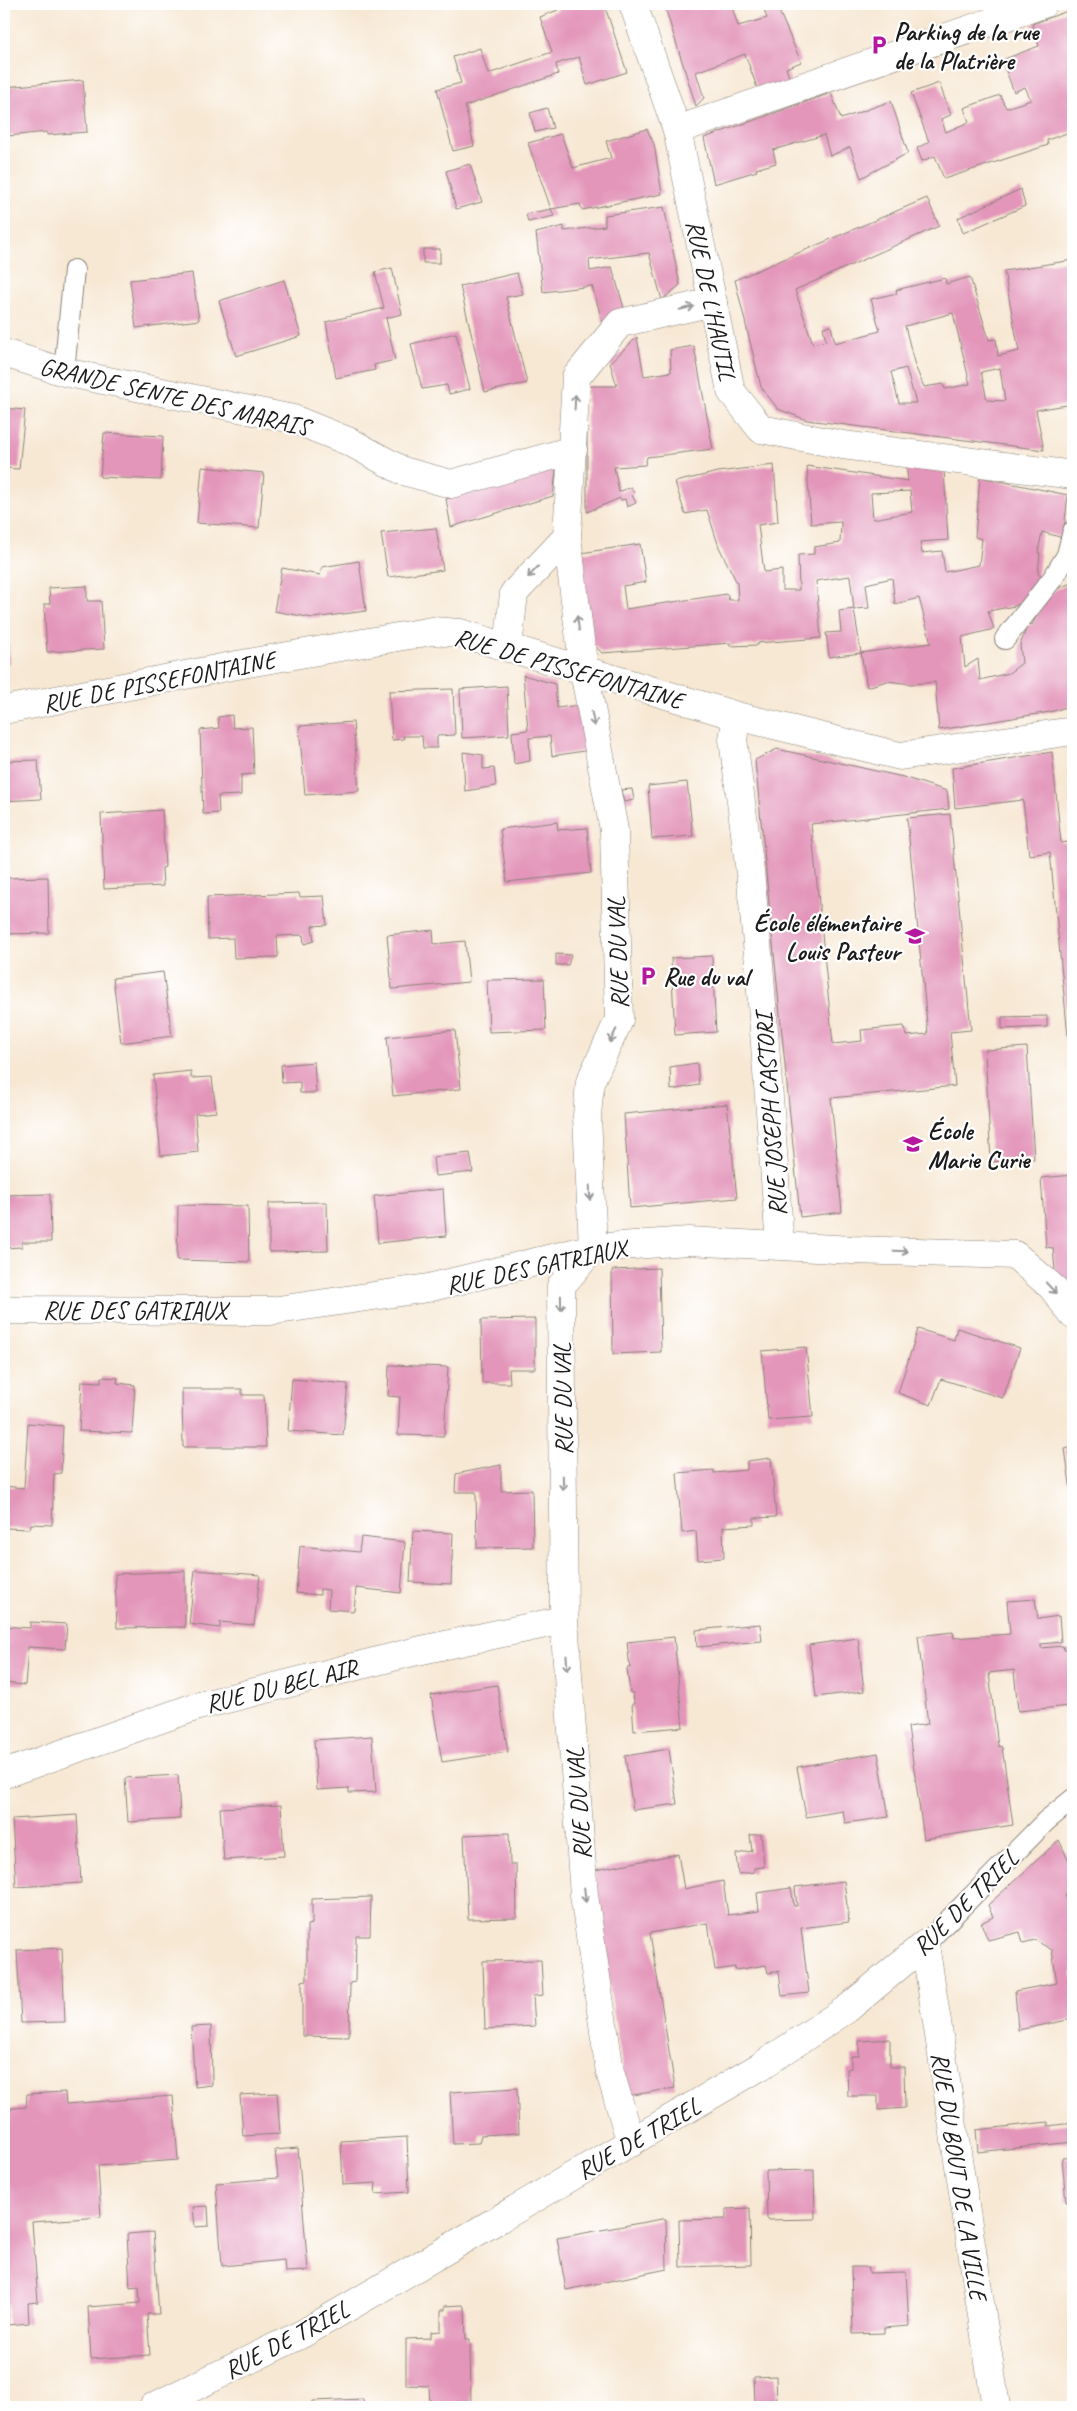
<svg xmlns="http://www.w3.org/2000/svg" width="1077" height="2411" font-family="Caveat,sans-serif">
<rect width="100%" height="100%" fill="#fff"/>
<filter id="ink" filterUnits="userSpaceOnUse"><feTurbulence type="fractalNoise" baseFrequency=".02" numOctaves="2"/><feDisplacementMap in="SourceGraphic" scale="10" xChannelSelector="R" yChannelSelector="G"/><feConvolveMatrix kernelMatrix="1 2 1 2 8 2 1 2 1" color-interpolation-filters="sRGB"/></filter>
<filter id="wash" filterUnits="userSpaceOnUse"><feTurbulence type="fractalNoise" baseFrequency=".0096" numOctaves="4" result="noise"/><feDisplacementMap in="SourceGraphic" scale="20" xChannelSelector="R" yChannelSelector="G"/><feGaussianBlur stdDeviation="1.12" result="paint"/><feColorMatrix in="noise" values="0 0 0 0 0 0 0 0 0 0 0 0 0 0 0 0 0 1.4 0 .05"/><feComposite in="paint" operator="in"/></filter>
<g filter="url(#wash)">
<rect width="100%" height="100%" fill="#f7e8d4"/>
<g id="blocks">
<path fill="#e395ba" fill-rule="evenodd" d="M556,4H604L627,72L587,85L579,57L556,64L558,74L465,106L474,146L453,151L437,89L461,83L453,57L480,48L488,74L552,52L540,17L558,10Z
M664,4H731L738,26L767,18L762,4H776L801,62L786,68L791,83L759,93L745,54L696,72L704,98L696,106Z
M1073,9V131L1047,140L1048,145L944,179L935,156L922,161L917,148L929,142L911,93L939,83L951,115L941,119L946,132L969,122L964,108L1000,95L1006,108L1031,100L1025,87L1014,92L1002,60L1039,46L1032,24Z
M83,80L87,132L47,135V132L8,136L4,87Z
M831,93L841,119L891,101L908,153L861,178L850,147L830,156L824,135L773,150L776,163L756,169L757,171L714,184L704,138Z
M547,108L553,128L535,132L530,113Z
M647,129L654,144L662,194L582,210L580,204L551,209L528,143L561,134L573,168L611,158L606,141Z
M470,164L482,202L456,209L446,171Z
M1021,189L1025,206L963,233L958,218Z
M927,198L939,226L795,290L813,344L826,341L823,327L831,326L835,343L880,331L871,299L897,293L896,290L945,278L946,284L970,277L989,340L996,339L998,356L1019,351L1004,271L1073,260V308H1072L1073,404L1036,410L1044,450L807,420L778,409L761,387L735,280ZM953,313L970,384L945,389L943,384L924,387L915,366L905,326ZM906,368L916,403H899L891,372ZM1000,368L1005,401L987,400L981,372Z
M664,207L680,285L662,300L649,253L589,260L590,271L612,267L624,308L603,323L592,286L543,292L536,233L564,226V231L605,226V215Z
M551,209L554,216L528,222L526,214Z
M423,249H440V263H423Z
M392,268L402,314L386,318L395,360L374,365L375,370L336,378L326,322L384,308L375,272Z
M192,273L199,320L136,328L130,280Z
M517,273L523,294L506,297L527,383L485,392L460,286Z
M284,280L301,336L236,356L219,301Z
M456,333L470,389L449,394L447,385L422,389L411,344Z
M637,337L644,376L671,372L670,350L694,346L713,449L647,457L645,465L614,467L619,492L631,487L634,493L632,495L636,503L627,507L625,499L621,500L620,498L587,512V386H617L610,363Z
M4,408L25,410L19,469L4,468Z
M104,433L163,436L161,480L100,477Z
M906,461L944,469L948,540L920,542L922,553L942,551L945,572L979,565L982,539L975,537L980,477L1068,495L1063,538L1042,532L1038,553H1040L1038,574L1042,576L1026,600L1015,606L988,611L994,629L962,637L965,667L978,659L980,680L1009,673L1022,663L1020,645L1028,624L1032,625L1045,600L1055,590L1073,582V705L1050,712L939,730L935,682L911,684L887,681L867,687L861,653L931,643L919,598L895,604L892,578L866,584L869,608L854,609L861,653L829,657L826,633L841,632L839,611L854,609L850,576L816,581L821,638L758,643V645L730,646V643L602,653L588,639L581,553L640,544L646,582L623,586L626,609L727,594L729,600H738L737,583L719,547L707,510L685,514L675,482L718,472L774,465L778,522L758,525L764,572L782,570V590H799L798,555L814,554V547L840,543L841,522L811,524L807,466L908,481ZM910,491L912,512L873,519L871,493Z
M202,467L264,473L259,528L197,523Z
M553,467L556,471L553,496L451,527L446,499Z
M436,528L443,570L388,577L381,533Z
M359,561L366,611L313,618L274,611L282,568L320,575L322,567Z
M87,586V601H101L104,649L47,652L44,604H50L49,588Z
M4,588L10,663L4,664Z
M523,675L555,684L557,708L580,705L590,750L552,756L550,736L529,738L530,761L514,764L512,732L528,730Z
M507,686L509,735L462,738L460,689Z
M453,689L455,735L437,736V748H423L422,736H403L404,739L392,740L389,691Z
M232,715L233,728L252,727L254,774L241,775V795L218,796L219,813L203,814L200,730L219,728L218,717Z
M353,722L359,791L305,795L299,726Z
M777,749L903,777L947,791L949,809L811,824L833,1044L862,1041L861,1030L904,1026L906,1036L928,1034L907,818L950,814L971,1030L950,1032L955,1086L831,1098L842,1212L800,1217L755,760Z
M463,752L483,755V769L494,768L496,786L465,791Z
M1052,752L1061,843L1073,841V1066L1071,1067L1050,852L1029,855L1023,800L955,808L952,768Z
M38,760L41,799L4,801V761Z
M687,782L693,836L652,839L648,786Z
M632,789L634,800L624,802L621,790Z
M162,810L165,867L162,868L163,886L104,889L101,814Z
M557,822L558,830L587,828L591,873L507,882L500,829Z
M48,877L49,933L4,934V878Z
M299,893L300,897L324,896L327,925L312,926L314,941L304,944L303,935L277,936L278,957L234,958L233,938L208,939L207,897Z
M433,930L434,944L465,941L469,982L392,989L387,935Z
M556,954L571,955L568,965H556Z
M712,956L716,1032L675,1035L671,958Z
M163,972L172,1036L121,1043L113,978Z
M544,979L546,1030L489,1032L487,980Z
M1047,1016V1027L1002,1029V1017Z
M455,1030L461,1089L393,1096L387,1037Z
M1027,1047L1034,1159L991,1162L985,1050Z
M314,1062L316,1093H300V1082L282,1083L281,1065Z
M697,1063L699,1085L671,1090L670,1067Z
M191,1071V1078L212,1077L216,1112L195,1114L198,1152L161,1156L153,1075Z
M727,1104L737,1198L630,1208L624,1114Z
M470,1153L473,1172L435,1176L433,1157Z
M1073,1175V1284L1056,1282L1053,1248L1046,1247L1041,1178Z
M443,1189L446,1236L378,1243L374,1196Z
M50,1194L51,1242H22V1247L4,1248V1195Z
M327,1202L328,1251L269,1252V1203Z
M178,1205L248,1206L249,1262L177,1260Z
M659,1268L661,1352L613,1354L612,1270Z
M535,1319V1369H509L510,1383H482L481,1320Z
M957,1328L1020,1348L1003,1398L941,1379L931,1405L898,1393L918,1329L954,1340Z
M806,1347L813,1417L768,1420L762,1351Z
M389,1365L448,1367L444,1436L398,1435L400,1397L388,1396Z
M101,1377L118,1378L117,1383L135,1385L132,1433L79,1431L82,1381L101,1382Z
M292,1379L348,1384L343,1435L288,1431Z
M182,1389H242V1395H264L266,1447H183Z
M28,1423L63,1426L61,1473L54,1474L52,1525L31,1524L30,1529L4,1528V1486L24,1488Z
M1073,1447V1498H1072L1065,1449Z
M771,1458L776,1517L754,1518V1525L723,1527L724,1558L698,1560L696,1531L682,1533L677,1473L714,1470V1473L747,1470V1461Z
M501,1465V1491L532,1490L533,1547L477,1548L476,1492H455L456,1474Z
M413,1531L453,1533L451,1584L410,1582Z
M361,1537L405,1542L401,1593L356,1588L354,1611L328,1609L329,1590L320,1589V1595L296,1593L300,1546L359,1552Z
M195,1570L260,1575L254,1625L220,1622V1628L189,1624Z
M185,1571V1627L117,1628L115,1574Z
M1035,1599L1038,1619L1059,1616L1061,1642L1041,1644V1648L1063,1646L1064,1650L1073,1649V1681H1067L1070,1706L1018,1711L1014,1670L989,1673L998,1746L1002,1747L1013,1825L924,1839L908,1727L928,1724L918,1636L953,1632L954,1638L1010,1634L1007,1601Z
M30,1622L67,1624L65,1649L28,1647L25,1685L4,1683V1626L30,1628Z
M760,1624L762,1641L697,1647L696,1630Z
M674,1637L683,1727L634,1731L632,1704H634L633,1693H630L627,1668H630L627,1642Z
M858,1638L864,1691L816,1697L809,1645Z
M497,1685L508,1752L442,1762L431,1695Z
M372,1736L376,1792L349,1793V1788L317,1790L314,1740Z
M669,1749L677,1804L633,1810L625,1756Z
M878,1753L889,1817L845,1823L843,1811L806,1817L797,1767Z
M178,1775L180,1819L128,1822L125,1778Z
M281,1805L284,1856L224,1860L220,1808Z
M77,1815L81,1883L16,1887L12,1819Z
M509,1833L510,1864H516L517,1918L468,1919L464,1835Z
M761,1834L764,1867L754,1868V1872L738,1874L736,1854L752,1851L750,1835Z
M1059,1840L1073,1870V1890L1065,1894L1073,1919V2019L1018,2030L1015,1991L1057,1983L1052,1950L1035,1940L1023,1943L1020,1932L988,1940L981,1923L993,1917L988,1905Z
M678,1854L684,1889L723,1881L728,1915L759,1911L757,1893L791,1888L794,1906H797L795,1887L844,1881L849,1922L801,1928L809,1993L782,1996L779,1971L768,1973L766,1965L735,1970V1967L715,1970L708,1923L650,1933L675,2088L627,2096L597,1911L595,1870Z
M371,1897L370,1936H356L355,1982L350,1983L349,2037L302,2036V1981L307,1980V1925L312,1924V1899Z
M62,1948L65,2022L21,2023L17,1950Z
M541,1960L543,1995L533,1996L535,2026L485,2029L483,1961Z
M211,2026L212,2085L195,2087L191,2027Z
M890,2039V2067H904L905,2108L878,2110V2096H848L847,2069L851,2068V2056H859V2041Z
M517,2088L519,2133L481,2135L479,2143L453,2144L450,2092Z
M65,2092L66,2104L173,2096L178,2160L98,2166L101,2217L32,2222L38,2302L28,2303L29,2323L8,2325V2304L4,2305V2109L26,2107L27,2094Z
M277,2093L280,2134L243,2136L240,2095Z
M1048,2122V2126L1073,2123V2142L978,2152L976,2130Z
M407,2137L409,2192L375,2194L376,2183L343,2185L341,2141Z
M298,2148L308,2271L285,2272L284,2260L222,2266L216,2183L278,2178L275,2150Z
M1073,2157V2201L1066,2202L1062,2158Z
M814,2170L815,2219L767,2220L766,2171Z
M208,2206L209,2226L195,2227L193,2207Z
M750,2208L751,2265L680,2267L679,2220L726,2219V2209Z
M662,2219H666L667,2269L566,2290L557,2238Z
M153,2232L159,2314H147L150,2355L91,2359L88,2307L140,2303L139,2287L130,2288L127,2234Z
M851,2267H869V2273L906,2272L909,2326L884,2328V2333L853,2334Z
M463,2305L465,2309L466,2339H470L471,2407H430L429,2386L406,2385V2339L431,2338V2332L441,2331V2310H445V2306Z
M776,2376L777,2404L755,2405L754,2377Z
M363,2399L364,2407H313V2401Z"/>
</g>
</g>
<g filter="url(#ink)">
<use href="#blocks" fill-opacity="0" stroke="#8a8278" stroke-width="1"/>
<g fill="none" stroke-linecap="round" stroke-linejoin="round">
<defs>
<path id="lane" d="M64,372L74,270
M1005,639L1053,578L1067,555L1073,531
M925,1944L1046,1821L1073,1799"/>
<path id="street" d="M677,130L1043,4
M4,353L64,372L293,419L350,442L403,471L451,484L573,450
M508,648L514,593L567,537
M4,710L237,665L432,631L460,633L737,716L900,756L1073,731
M737,716L733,739L750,872L759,964L780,1246
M4,1310L271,1311L428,1288L593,1248L688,1241L853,1250L1015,1255L1052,1287L1073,1315
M4,1774L195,1707L417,1651L564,1620
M925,1944L996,2407
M631,2143L610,2072L584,1895L564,1620L561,1286L593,1248L587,1116L590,1082L619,1020L614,830L584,671L567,537L576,377L620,323L713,302
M153,2407L304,2333L761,2066L847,2009L925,1944"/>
<path id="secondary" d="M633,4L677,130L731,391L761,429L843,445L1073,475"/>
</defs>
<use href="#lane" stroke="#8a8278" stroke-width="22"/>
<use href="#street" stroke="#8a8278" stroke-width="29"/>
<use href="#secondary" stroke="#8a8278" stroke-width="29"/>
<use href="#lane" stroke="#fff" stroke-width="20"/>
<use href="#street" stroke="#fff" stroke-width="28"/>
<use href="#secondary" stroke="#fff" stroke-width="28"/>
</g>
<defs><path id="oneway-shaft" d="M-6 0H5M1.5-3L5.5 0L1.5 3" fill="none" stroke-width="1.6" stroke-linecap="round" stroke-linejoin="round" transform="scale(1.25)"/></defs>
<g stroke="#999">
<use href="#oneway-shaft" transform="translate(687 308) rotate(-13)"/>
<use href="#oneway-shaft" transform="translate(575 402) rotate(-87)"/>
<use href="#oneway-shaft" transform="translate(533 572) rotate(133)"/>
<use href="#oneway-shaft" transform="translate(578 623) rotate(-98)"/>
<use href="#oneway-shaft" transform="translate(593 719) rotate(79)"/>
<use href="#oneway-shaft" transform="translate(613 1036) rotate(116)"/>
<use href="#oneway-shaft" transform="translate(590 1193) rotate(88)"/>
<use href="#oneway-shaft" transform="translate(901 1251) rotate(2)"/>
<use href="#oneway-shaft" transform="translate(1051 1288) rotate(47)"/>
<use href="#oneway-shaft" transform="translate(561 1303) rotate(89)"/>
<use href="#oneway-shaft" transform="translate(563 1483) rotate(89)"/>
<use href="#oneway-shaft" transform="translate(567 1663) rotate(86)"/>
<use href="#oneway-shaft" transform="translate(585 1895) rotate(84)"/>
</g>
</g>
<defs>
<symbol id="parking-bare" viewBox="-9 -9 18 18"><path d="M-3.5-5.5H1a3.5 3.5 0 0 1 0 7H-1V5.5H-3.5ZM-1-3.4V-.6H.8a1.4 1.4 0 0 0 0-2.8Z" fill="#b5179e" stroke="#fff" stroke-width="2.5" paint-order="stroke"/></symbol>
<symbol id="school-bare" viewBox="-9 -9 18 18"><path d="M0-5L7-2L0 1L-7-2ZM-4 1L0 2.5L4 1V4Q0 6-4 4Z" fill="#b5179e" stroke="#fff" stroke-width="2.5" paint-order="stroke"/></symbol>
</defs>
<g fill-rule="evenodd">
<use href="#parking-bare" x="865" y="31" width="28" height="28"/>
<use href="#school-bare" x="901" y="922" width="28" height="28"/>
<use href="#parking-bare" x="634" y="962" width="28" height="28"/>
<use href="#school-bare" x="899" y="1130" width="28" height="28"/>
</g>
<g text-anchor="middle" stroke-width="4.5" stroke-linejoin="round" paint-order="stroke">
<g font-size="25" font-weight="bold" fill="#1c1c1c" stroke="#fff" text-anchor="start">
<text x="894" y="40">Parking de la rue<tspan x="894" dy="29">de la Platrière</tspan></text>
<text x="900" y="931" text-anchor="end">École élémentaire<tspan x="900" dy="29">Louis Pasteur</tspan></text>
<text x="663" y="985">Rue du val</text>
<text x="928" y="1139">École<tspan x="928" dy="29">Marie Curie</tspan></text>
</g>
<g font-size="25" fill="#1c1c1c" stroke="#fff">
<text transform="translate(712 300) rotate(78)" y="9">RUE DE L'HAUTIL</text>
<text transform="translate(175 396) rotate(13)" y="9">GRANDE SENTE DES MARAIS</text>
<text transform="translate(569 668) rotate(16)" y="9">RUE DE PISSEFONTAINE</text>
<text transform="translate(159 681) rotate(-11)" y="9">RUE DE PISSEFONTAINE</text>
<text transform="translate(617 953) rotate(-92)" y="9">RUE DU VAL</text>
<text transform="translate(770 1115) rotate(-94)" y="9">RUE JOSEPH CASTORI</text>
<text transform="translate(536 1266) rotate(-12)" y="9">RUE DES GATRIAUX</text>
<text x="135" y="1319">RUE DES GATRIAUX</text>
<text transform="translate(562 1399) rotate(-91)" y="9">RUE DU VAL</text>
<text transform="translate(281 1685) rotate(-14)" y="9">RUE DU BEL AIR</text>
<text transform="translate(578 1804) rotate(-94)" y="9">RUE DU VAL</text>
<text transform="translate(965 1902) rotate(-45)" y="9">RUE DE TRIEL</text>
<text transform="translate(638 2138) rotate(-30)" y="9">RUE DE TRIEL</text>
<text transform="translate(960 2176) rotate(81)" y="9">RUE DU BOUT DE LA VILLE</text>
<text transform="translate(286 2339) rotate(-28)" y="9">RUE DE TRIEL</text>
</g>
</g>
<rect width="1077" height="2411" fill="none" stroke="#fff" stroke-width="20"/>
</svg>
